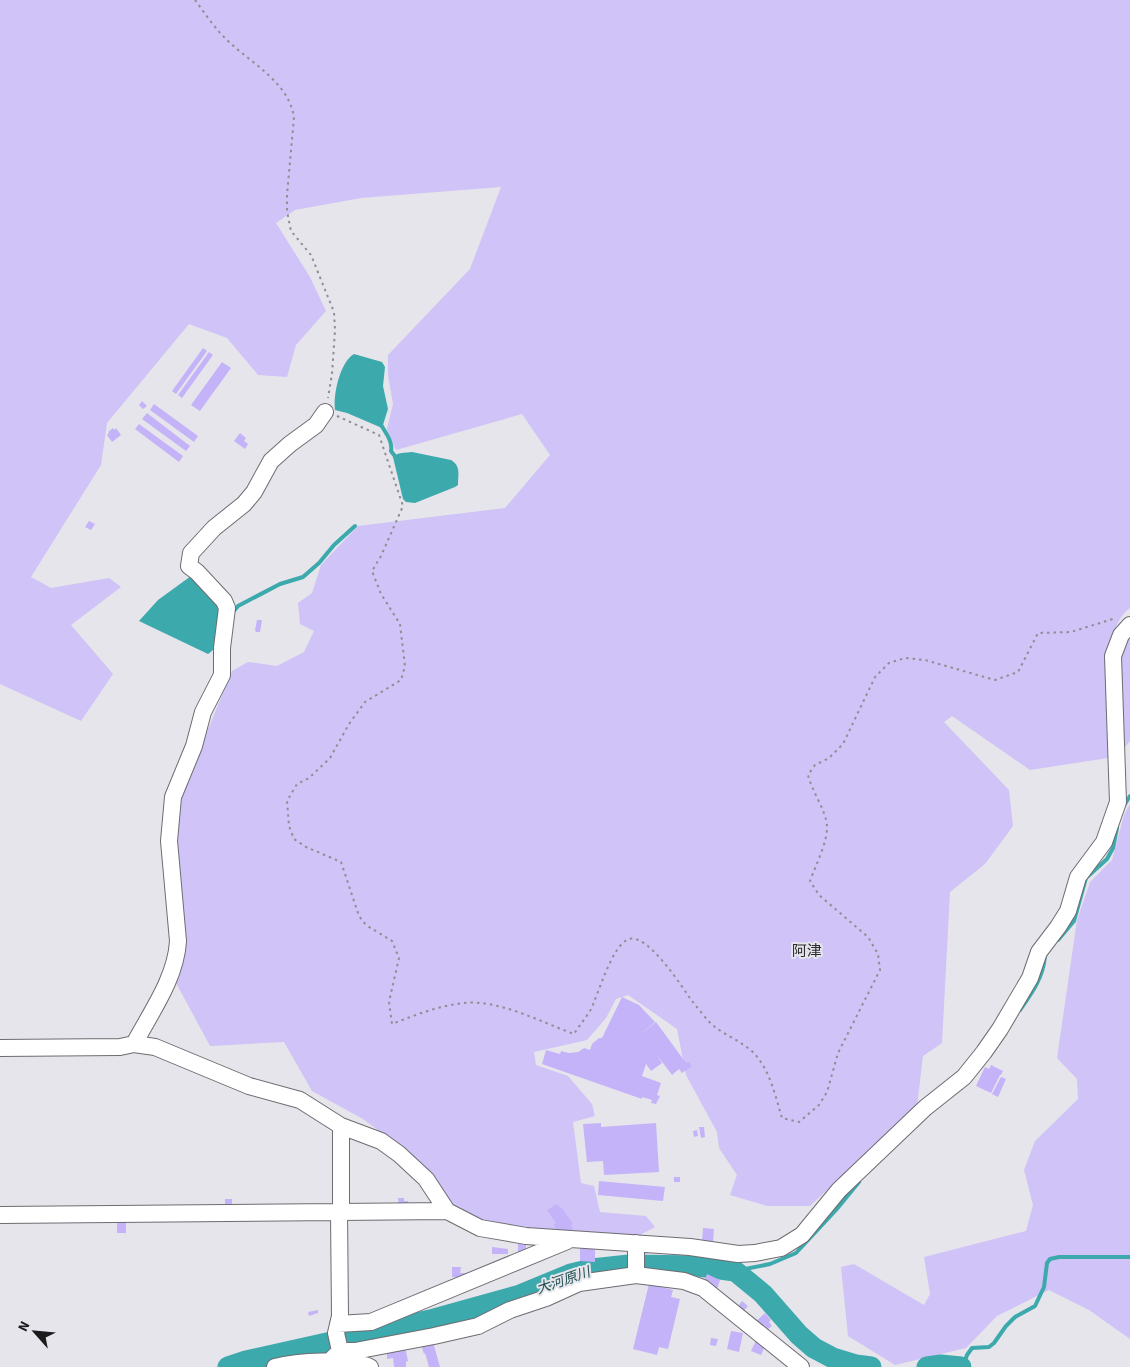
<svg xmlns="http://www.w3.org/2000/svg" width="1130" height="1367" font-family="'Source Sans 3','Noto Sans JP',sans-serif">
<rect width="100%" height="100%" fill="#e6e5eb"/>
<path fill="#cfc3f7" d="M0,0H1130V608C1099,628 1107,724 1108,758L1030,770L952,716L944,722L1009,790L1013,826L985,864L950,892L942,1043L923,1056L917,1106L810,1206H767L730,1195L737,1175L719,1148L717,1132L686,1075L677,1029L628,995L616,999L606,1018L587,1040L534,1052L536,1065L568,1076L592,1104L595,1116L573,1122L581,1183L594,1186L600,1212L646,1216L655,1227L636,1237L533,1231L480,1221L452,1207L413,1156L363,1119L312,1091L284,1042L210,1046L175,981L186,948L173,815L232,671L248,662L277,666L304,652L314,631L300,624L298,603L312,593L321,565L358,526L505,508L550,455L522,414L396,450L387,429L393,404L388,375V355L470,269L501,187L361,198L295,210L276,223L310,277L326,311L296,345L287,377L258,375L227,338L189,324L107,423L101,465L31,577L51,588L109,578L121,587L71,625L113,674L81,721L0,684Z
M1130,632V741L1121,752L1117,656Z
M1130,804V1339L1089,1310L1049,1290L997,1316L966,1348L895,1365L848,1336L841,1267L854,1264L924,1305L930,1294L924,1257L1026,1231L1033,1205L1024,1170L1035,1141L1078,1099L1077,1079L1057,1058L1077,920L1090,882L1112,860L1124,815Z"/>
<path fill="#3ca9ac" d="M354,354L382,362L385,367L383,386L388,409L382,428L347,413L335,410C333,395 340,362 354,354Z
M412,452L451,460C461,466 458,474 458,485L455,487L415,503L406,502L403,499L393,457C397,452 406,453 412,452Z
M191,576L220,604C220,619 223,646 208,654L139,621L158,600Z"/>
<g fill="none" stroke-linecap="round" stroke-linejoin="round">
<path stroke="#3ca9ac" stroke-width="4" d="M380,423C385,432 393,441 391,451L397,459
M233,612L238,606L280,584L303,577L319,563L334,545L355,526
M1123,807L1130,796
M1058,940L1074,921L1086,878L1107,859L1113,848L1117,828
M1020,1010C1032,993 1043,978 1045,956
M735,1271L770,1264L796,1253L836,1210L859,1182
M963,1367L967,1355L972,1348L989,1347L994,1343L1006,1326L1015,1317L1035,1306L1044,1287L1047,1263L1050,1259L1059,1257H1130"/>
<path stroke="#3ca9ac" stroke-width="21" d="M228,1367L246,1361L430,1320L520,1295L571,1274L592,1269L629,1265L698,1266L735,1271L763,1294L799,1335L814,1348L833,1358L856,1365L871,1367
M927,1367L941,1365L961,1367"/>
</g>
<path fill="#c4b3f8" d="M203,348L207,351L176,394L172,391Z
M209,352L213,355L182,398L178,395Z
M222,362L231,368L200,411L191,405Z
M142,401L147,406L143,409L139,405Z
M154,404L198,436L194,442L150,410Z
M147,413L190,446L186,451L142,419Z
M139,424L183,456L179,462L135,429Z
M113,428L115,430L116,428L121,435L112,442L107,435L109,433L108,432Z
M240,433L246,438L244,441L248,444L245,449L234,441Z
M89,521L95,524L91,530L85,527Z
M257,620H262L260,632H256L255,630Z
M622,997L639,1005L655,1022L641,1034L656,1022L686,1063L689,1062L692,1066L682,1073L679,1069L672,1075L657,1055L662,1063L651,1071L646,1064L642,1076L661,1083L657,1095L660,1096L656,1104L651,1103L652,1100L642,1097V1099L542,1064L546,1050L560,1054L561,1051L569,1053L578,1052L584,1048L590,1050L592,1044L599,1038H602Z
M991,1065L1003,1071L1001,1075H1000L991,1093L976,1086L985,1067L989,1069Z
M1001,1077L1006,1079L998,1097L992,1094Z
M601,1123V1127L656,1123L659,1172L604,1175L603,1161L587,1162L583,1124Z
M699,1127H704L705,1137L701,1138Z
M697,1130L698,1136L694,1137L693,1131Z
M674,1177H680V1182H674Z
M599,1181L665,1187L663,1201L598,1195Z
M398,1198H404V1201H408V1206L399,1207Z
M225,1199H232V1207H225Z
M557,1204L560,1208L561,1207L573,1224L571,1225L573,1229L561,1236L554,1226V1224L556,1223L547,1210Z
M126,1219V1233H117V1220Z
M703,1228L714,1229L713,1243L702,1242Z
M518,1244H526V1259H518Z
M492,1247L508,1249V1254H492Z
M580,1247L595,1248V1262L580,1261Z
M452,1267H461L460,1273H470L462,1278L452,1277Z
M707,1274L720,1280L716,1292L702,1286Z
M649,1284L673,1290L671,1297L680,1299L668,1349L659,1347L657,1355L633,1349Z
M742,1301L748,1306L741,1314L736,1309Z
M318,1310V1313L309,1316L308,1312Z
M765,1313L771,1320L769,1322L772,1326L763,1333L754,1323Z
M731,1331L743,1333L739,1352L727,1349Z
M711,1338L718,1339L716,1346L710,1345Z
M757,1338L767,1342L761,1355L751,1351Z
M433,1342L440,1367H429L425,1353L424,1354L421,1345Z
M405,1347L408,1361L406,1362V1367H394L393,1358L387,1359V1349Z"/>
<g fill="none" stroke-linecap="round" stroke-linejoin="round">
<defs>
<path id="minor" d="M134,1044C151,1012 176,978 178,941L169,841L173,797L194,746L203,712L222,675V648L227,608L224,601L197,572L189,566L191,553L214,528L244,504L254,492L271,461L290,444L316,425L325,412
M0,1048L120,1047L134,1044L155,1047L249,1086L300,1100L341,1126L381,1141L399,1154L426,1179L447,1211L480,1228L526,1236L690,1247L738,1254L755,1253L781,1248L802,1235L839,1190L925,1108L964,1077L984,1052L1000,1029L1030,978L1039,952L1058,927L1068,911L1078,877L1104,842L1118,802L1113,656L1121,635L1130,625
M0,1215L447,1211
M636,1243V1275
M338,1324L371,1322L567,1241
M340,1351L336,1333L340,1316L339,1212L341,1206V1126
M329,1362L340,1351H355L434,1336L478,1326L510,1310L546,1298L579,1283L636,1275L684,1281L703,1288L801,1367
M275,1367C297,1361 349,1358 370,1367"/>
</defs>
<use href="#minor" stroke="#6d6c71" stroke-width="18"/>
<path stroke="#8f8f93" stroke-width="2" stroke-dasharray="2.5 4" stroke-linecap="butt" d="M195,0C204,12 213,26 224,37C248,62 288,80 294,117L287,195V211L291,231L311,255L334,312L335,330L332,374L328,398
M337,416L379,435L403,506L381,556L372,571L381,594L400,624L405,666L401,680L365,702L349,724L330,758L309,778L297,784L287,801L289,826L294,839L306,847L341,862L359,916L366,925L392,941L399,958L389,1002L392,1024C415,1015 438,1006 463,1003C498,999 541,1022 574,1034C579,1026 585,1019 590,1011C598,996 612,944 629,939C648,933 682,987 692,1001C699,1009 706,1020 715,1027C728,1037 748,1044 758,1058C771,1075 776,1098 782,1118L799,1122L819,1105L827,1092L838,1053L880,970L878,954L868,937L819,895L810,881C815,867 828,841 827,826C826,810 812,792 808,775L815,765L829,758L843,744L875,677L889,663L905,658L925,660L995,680L1018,672L1038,633L1071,632L1116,618"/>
<use href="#minor" stroke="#fff" stroke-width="16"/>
</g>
<g text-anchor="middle" stroke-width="4" stroke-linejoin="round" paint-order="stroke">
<g font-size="14" font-style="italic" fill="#245354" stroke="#e6e5eb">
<text transform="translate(563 1280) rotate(-19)" y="5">大河原川</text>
</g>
<g font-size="15" fill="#2b2a2f" stroke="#e6e5eb">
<text x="807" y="956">阿津</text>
</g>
</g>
<g transform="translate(35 1332) rotate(297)" stroke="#e6e5eb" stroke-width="4" paint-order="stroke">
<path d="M0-4L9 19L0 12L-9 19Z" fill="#1b1b1d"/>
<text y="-8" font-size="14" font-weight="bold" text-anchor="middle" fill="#1b1b1d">N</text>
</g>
</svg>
